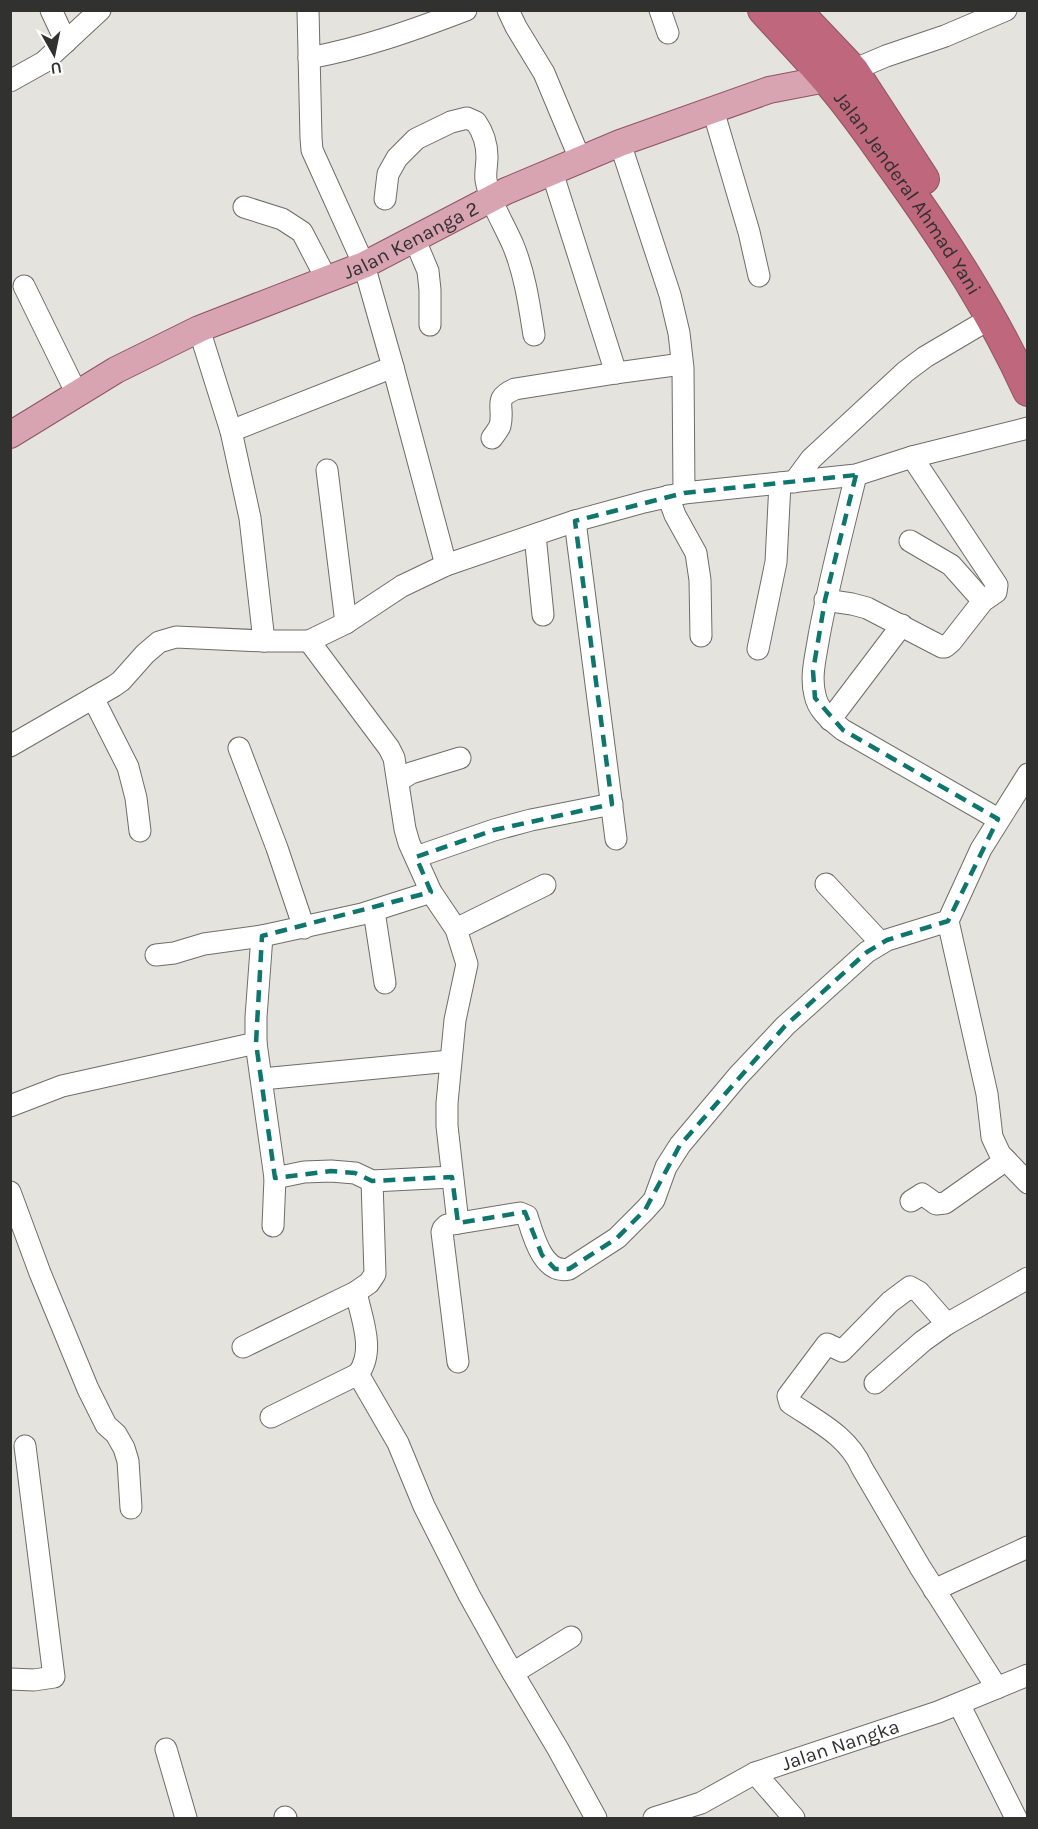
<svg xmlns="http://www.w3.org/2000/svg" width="1038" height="1829" font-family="Karla,sans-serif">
<rect width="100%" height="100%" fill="#e4e3dd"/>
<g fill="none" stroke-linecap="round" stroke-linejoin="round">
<defs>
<g id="minor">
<path d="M51,10L66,42"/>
<path d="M308,10L311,138L312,150L364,265L393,367L446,565"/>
<path d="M508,10L516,27L544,73L580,159"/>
<path d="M660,10L668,33"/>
<path d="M309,58C363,48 414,30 466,10"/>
<path d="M853,70L886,56L945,36L1006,10"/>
<path d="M10,81L44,62L100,10"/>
<path d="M713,110L749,232L759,276"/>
<path d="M620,143L670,295L679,333L683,368L684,493"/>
<path d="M552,172L616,373"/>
<path d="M385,199L388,174L397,158L416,139L451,122L467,118L476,122C483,132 487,144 487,157C487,164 485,173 486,180C490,203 504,224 513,245C525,274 529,304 534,335"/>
<path d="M244,207L282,219L302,232L327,280"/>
<path d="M414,238L428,271L430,290V325"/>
<path d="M24,286L77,394"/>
<path d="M199,329L231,431L250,518L264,641"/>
<path d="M231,431L393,367"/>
<path d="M492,438C495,434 498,430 500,426C505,406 492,399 515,389L616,373L682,364"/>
<path d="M327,470L346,623"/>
<path d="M856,475C843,529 829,582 819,636C816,656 810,676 815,695C818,711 831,720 843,730L998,819"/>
<path d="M794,482L811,459L905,372L925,357L991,318"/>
<path d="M668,496L675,515L696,553L700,580L701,636"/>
<path d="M575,521L616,839"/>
<path d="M535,535L543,615"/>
<path d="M910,541L951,565L983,601"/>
<path d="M825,600L852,604L867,608L942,647H945L951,642L983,601L996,592L997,585L912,457"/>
<path d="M309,641L389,748L394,758L405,829L409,843L431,892L456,929L467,964L455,1020L447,1103V1126L458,1223"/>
<path d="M758,649L776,562L780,483"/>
<path d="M93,698L128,767L136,798L140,831"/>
<path d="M830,720L902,625"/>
<path d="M10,746L114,686L121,681L145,654L159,642L176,637L264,641H309L346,623L402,586L446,565L575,521L644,502L684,493L856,475L912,457L1028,428"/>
<path d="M239,748L277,848L304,928"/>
<path d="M398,781L411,773L460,758"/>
<path d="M416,857L494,830L531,820L612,804"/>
<path d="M826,884L881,943"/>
<path d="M374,911L385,983"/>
<path d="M948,921L987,1094L992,1137L1000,1154L1028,1183"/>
<path d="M456,929L545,885"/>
<path d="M262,936L256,1017V1043L275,1178L304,1172L331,1171L355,1173L372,1181L452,1177"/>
<path d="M156,955L174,953L204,944L262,936L362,914L431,892"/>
<path d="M262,1079L450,1061"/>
<path d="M10,1106L62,1086L256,1043"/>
<path d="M10,1192L40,1273L88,1389L106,1425L116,1434L124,1448L128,1461L131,1508"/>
<path d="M911,1201L922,1194L936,1204L945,1203L1006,1160"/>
<path d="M273,1226L275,1178"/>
<path d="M243,1347L356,1292L369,1283L375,1274L372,1181"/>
<path d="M458,1362L442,1232L443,1229L447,1225L520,1213L527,1216C533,1235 543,1275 569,1269L617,1238L645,1210L654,1200L666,1167L680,1145L738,1076L785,1026L867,952L887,940L948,921L981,849L1028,774"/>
<path d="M358,1374L398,1443L424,1506L469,1595L504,1658L558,1749L596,1818"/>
<path d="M875,1383L923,1341L947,1324"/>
<path d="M271,1417L358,1374C376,1351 361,1317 356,1292"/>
<path d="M934,1590L1028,1547"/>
<path d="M513,1673L571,1637"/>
<path d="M10,1679L34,1680L54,1677L25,1446"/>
<path d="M997,1688L920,1567L862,1468C848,1436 818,1422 790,1403L788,1396L827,1344L842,1351L890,1302L910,1287L919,1292L947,1324L1028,1278"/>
<path d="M959,1704L1016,1818"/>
<path d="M166,1749L186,1818"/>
<path d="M755,1773L794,1818"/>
<path d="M285,1817L286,1818"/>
<path id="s1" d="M654,1818L701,1803L755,1773L938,1712L1028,1675"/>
</g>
<g id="major">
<path id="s2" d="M10,435L116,370L199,329L364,265L506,191L620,143L769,90L826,79"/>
</g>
<g id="highway">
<path id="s3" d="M763,10C784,33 805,55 825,78C852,108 875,143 899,176C948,245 993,314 1028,391"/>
<path d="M796,10L853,70L924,179"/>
</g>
</defs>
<use href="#minor" stroke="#6e6d68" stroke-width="23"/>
<use href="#major" stroke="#8d5462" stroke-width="28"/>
<use href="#highway" stroke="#8d5462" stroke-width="32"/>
<use href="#minor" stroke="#fff" stroke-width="21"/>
<use href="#major" stroke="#d9a4b1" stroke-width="26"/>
<use href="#highway" stroke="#bf677d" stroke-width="30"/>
</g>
<path fill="none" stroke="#0f766e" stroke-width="4.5" stroke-dasharray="12 8" stroke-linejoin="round" d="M856,475L825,600L813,671L815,698L843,730L998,819L948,921L887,940L867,952L785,1026L680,1145L645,1210L617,1238L569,1269H555L542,1255L525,1212L458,1223L452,1177L372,1181L355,1173L331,1171L275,1178L256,1043L262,936L431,892L416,857L494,830L612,804L575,521L684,493Z"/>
<g text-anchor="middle" stroke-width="4.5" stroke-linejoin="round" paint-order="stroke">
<g font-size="20" fill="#31312f" stroke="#fff">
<text dy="7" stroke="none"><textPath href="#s3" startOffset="234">Jalan Jenderal Ahmad Yani</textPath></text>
<text dy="7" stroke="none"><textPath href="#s2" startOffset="447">Jalan Kenanga 2</textPath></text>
<text dy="7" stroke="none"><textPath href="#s1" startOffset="201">Jalan Nangka</textPath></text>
</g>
</g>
<rect width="1038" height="1829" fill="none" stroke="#31312f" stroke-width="24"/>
<g transform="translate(54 54) rotate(171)" stroke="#ffffff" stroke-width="4.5" paint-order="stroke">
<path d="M0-4.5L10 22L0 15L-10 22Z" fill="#31312f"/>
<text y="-9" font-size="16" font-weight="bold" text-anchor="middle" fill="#31312f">U</text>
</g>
</svg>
